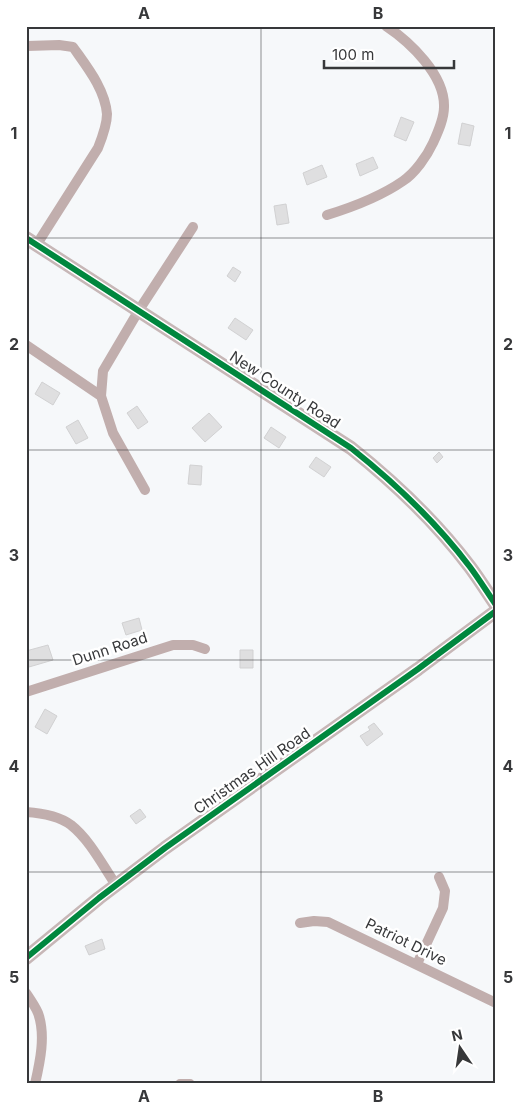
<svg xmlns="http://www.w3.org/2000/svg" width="522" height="1110" font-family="Inter,sans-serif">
<rect width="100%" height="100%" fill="#f6f8fa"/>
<path fill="#dfdfe0" stroke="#d1d1d2" d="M401,117L414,122L406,141L394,136Z
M462,123L474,126L470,146L458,144Z
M373,157L378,168L360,176L356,164Z
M322,165L327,177L307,185L303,173Z
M286,204L289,223L277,225L274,206Z
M233,267L241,272L235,282L227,276Z
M235,318L253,330L246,340L228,328Z
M42,382L60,393L53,405L35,394Z
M137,406L148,422L138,429L127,413Z
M209,413L222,427L205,442L192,428Z
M78,420L88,438L76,444L66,427Z
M271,427L286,437L279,448L264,438Z
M439,452L443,457L437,463L433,458Z
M316,457L331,467L324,477L309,467Z
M190,465L202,466L201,485L188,484Z
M139,618L142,630L126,635L122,623Z
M48,645L53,660L29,667L26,651Z
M240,650H253V668H240Z
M45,709L57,716L47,734L35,727Z
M374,723L383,734L367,746L360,736L370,730L368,727Z
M140,809L146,817L136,824L130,816Z
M102,939L105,949L89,955L85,946Z"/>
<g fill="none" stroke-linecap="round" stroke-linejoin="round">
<path stroke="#c1aead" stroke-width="10" d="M27,46L59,45L73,47C87,67 105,89 107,114C107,125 102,138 98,148L37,244
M327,215C353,207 380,197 403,181C415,173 427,156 433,143C438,132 444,119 444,107C445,75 410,42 386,26
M26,345L101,396
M145,490L113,433L101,396L103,371L139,310L193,227
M26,692L173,645H193L205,649
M26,812C41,813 59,816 71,825C90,840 103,866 116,885
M300,923L314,921L328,922L496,1003
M417,964L443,908L445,891L439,877
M26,993C30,999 35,1006 38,1013C46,1035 40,1062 35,1084
M180,1084H190"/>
<path stroke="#c7b7b7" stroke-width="14" d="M26,238L351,448C395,483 436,522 470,567C479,579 487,592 496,605
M26,958L99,898L165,848L418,669L496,611"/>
<defs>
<path id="cycleway" d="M26,238L351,448C395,483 436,522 470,567C479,579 487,592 496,605
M26,958L99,898L165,848L418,669L496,611"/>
</defs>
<use href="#cycleway" stroke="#fff" stroke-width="9"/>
<use href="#cycleway" stroke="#00873e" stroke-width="6"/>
</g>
<path fill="none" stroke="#37383a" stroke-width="1" stroke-opacity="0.55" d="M261,26V1084M26,238H496M26,450H496M26,660H496M26,872H496"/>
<g text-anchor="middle" stroke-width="5" stroke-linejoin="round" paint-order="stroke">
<g font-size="15" fill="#37383a" stroke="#fff">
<text transform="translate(285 390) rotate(33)" y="5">New County Road</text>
<text transform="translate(110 649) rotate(-18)" y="5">Dunn Road</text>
<text transform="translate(252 771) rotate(-35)" y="5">Christmas Hill Road</text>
<text transform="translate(406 942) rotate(26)" y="5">Patriot Drive</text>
</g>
</g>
<rect width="522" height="1110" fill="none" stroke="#ffffff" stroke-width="55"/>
<g transform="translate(460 1048) rotate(347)" stroke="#ffffff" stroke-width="4" paint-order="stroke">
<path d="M0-4L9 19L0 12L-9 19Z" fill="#37383a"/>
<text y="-8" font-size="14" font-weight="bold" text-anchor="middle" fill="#37383a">N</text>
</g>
<path d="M324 60v8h130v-8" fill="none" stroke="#37383a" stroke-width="2.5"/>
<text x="332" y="60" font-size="15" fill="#37383a" stroke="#ffffff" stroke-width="4" paint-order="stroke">100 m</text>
<rect x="28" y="28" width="466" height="1054" fill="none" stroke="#37383a" stroke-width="2"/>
<g font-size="16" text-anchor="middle" font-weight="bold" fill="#37383a">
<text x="144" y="19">A</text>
<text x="378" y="19">B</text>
<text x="14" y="139">1</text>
<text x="508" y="139">1</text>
<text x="14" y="350">2</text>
<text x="508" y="350">2</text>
<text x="14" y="561">3</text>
<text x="508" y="561">3</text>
<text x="14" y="772">4</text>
<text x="508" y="772">4</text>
<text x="14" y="983">5</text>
<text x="508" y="983">5</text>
<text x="144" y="1102">A</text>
<text x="378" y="1102">B</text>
</g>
</svg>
